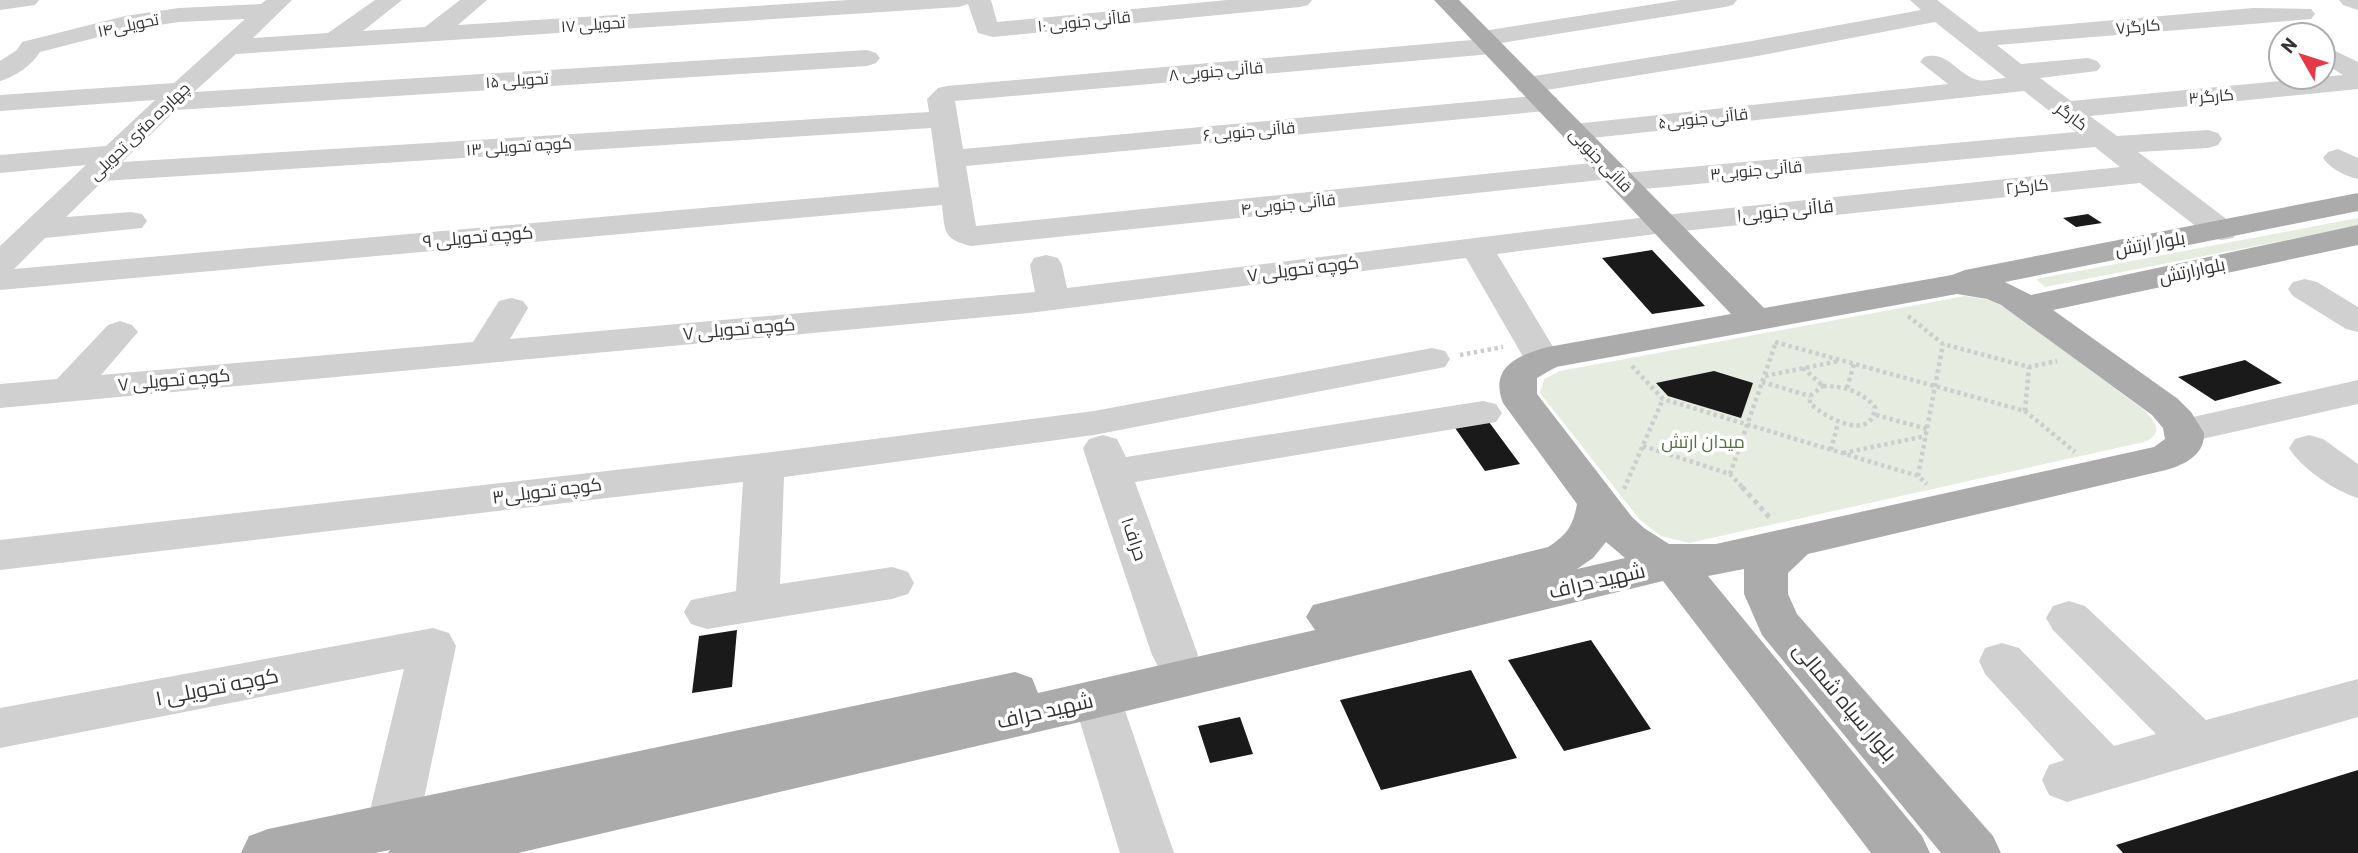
<svg xmlns="http://www.w3.org/2000/svg" width="2358" height="853" font-family="Barlow,Cairo,sans-serif">
<rect width="100%" height="100%" fill="#fff"/>
<path fill="#e6ecdf" d="M2358,218V226L2045,287L2036,279Z
M1965,296L1989,300L2010,310L2144,410C2156,422 2164,434 2144,442L1689,543L1661,536L1640,520L1540,393L1544,379L1560,371Z"/>
<path fill="#1a1a1a" d="M2088,214L2102,223L2076,227L2063,218Z
M1652,250L1705,306L1652,314L1602,258Z
M2245,360L2282,383L2215,401L2178,377Z
M1714,371L1753,383L1741,418L1668,396L1656,383Z
M1486,418L1520,464L1485,471L1453,425Z
M737,630L732,687L692,693L699,636Z
M1591,640L1651,729L1564,751L1508,660Z
M1471,670L1517,758L1381,790L1340,700Z
M1240,717L1253,754L1210,763L1198,726Z
M2358,770V853H2123L2116,845Z"/>
<g fill="none" stroke-linecap="round" stroke-linejoin="round">
<path stroke="#cdcdcd" stroke-width="4.5" stroke-dasharray="3.5 3.5" stroke-linecap="butt" d="M1908,316L1943,344L2029,367L2057,361
M1775,342L2025,411L2075,452
M1460,355L1503,347
M1632,366L1663,399L1918,476L1927,484
M1803,368L1823,386
M1765,376L1839,361
M1762,382L1810,396
M1823,386C1844,386 1861,391 1875,407C1872,443 1825,418 1810,403V396Z
M1847,388L1854,364
M2025,411L2029,367
M1876,415L1927,429
M1643,446L1730,474L1744,489
M1831,450L1838,423
M1843,453L1926,436
M1730,474L1776,342
M1918,476L1943,344
M1624,489L1663,399"/>
<path stroke="#cdcdcd" stroke-width="5" stroke-dasharray="4.5 4.5" stroke-linecap="butt" d="M1742,487L1771,519"/>
<path fill="#d0d0d0" fill-rule="evenodd" d="M0,0H39L35,5L0,10Z
M266,0H292L253,38L328,33L375,0H402L363,31L425,27L460,0H487L458,25L848,0H991L997,22L1227,0H1312L1308,5L1300,7L993,37L978,33L968,4L959,7L236,54L194,92L867,50L876,53L880,58L876,63L867,66L176,110L122,162L929,112L927,99L938,88L947,86L1472,40L1474,33L1483,31L1680,0H1737L1733,5L1725,7L1501,43L1504,46L1500,51L1491,54L955,101L963,149L1546,95L1556,97L1560,103L1556,109L1546,111L966,166L976,226L1611,161L1621,164L1626,170L1624,173L2076,132L2024,91L1574,140L1564,138L1560,132L1564,126L1574,124L1948,84L1920,62L1924,57C1948,50 1957,75 1978,80C1985,82 1998,78 2006,78L1935,22L1752,57L1528,93L1519,91L1515,85L1519,79L1528,77L1752,41L1921,10L1910,0H1937L1979,32L2253,8L2311,9L2315,14L2311,19L1997,45L2021,64L2088,58L2097,61L2101,66L2097,71L2040,78L2071,101L2343,75L2323,63V45L2358,62V89L2090,116L2117,136L2208,130L2218,133L2222,139L2218,145L2208,148L2138,152L2233,224L2238,231L2233,238L2222,240L2211,238L2140,183L1664,233L1497,254L1561,360L1556,368L1543,371L1530,368L1525,360L1466,258L1029,313L0,408V384L57,379L108,325L120,321L132,325L138,332L101,375L473,342L499,301L511,298L523,301L528,308L510,339L1035,292L1030,265L1034,258L1046,255L1058,258L1062,265L1067,288L1664,215L2120,167L2095,147L1623,191L1612,188L1608,182L1610,179L971,246C943,239 945,232 942,205L0,290V246L86,165L0,173V155L106,146L155,100L0,111V95L174,83L245,19L179,22L126,30L40,52C32,65 15,77 0,81V61L17,50L22,42L125,16L179,8L261,4ZM931,128L939,187L14,269L45,238L142,228L147,221L142,214L131,212L66,217L103,181Z
M2339,0H2358V10L2343,5Z
M2338,149L2358,158V179C2345,176 2331,169 2323,158L2328,152Z
M2305,279L2317,282L2358,307V332L2346,329L2293,296L2288,289L2293,282Z
M1432,348L1445,351L1450,359L1445,367L1094,435L784,477L780,584L892,567L908,572L914,583L908,594L892,599L707,629L691,624L684,612L691,600L736,591L743,482L0,570V540L764,453L1094,411Z
M2358,380V404L2184,443L2170,440L2165,431L2170,422L2184,419Z
M1483,401L1496,404L1502,413L1496,422L1135,482L1198,655L1191,668L1175,673L1159,668L1152,655L1091,473L1083,448L1089,439L1103,435L1117,439L1126,457Z
M2309,435L2323,439L2358,464V498C2335,491 2302,469 2289,448L2295,439Z
M2069,601L2085,606L2206,720L2358,679V717L2067,802L2049,795L2042,780L2049,765L2064,760L1985,674L1979,661L1985,648L2002,643L2019,648L2114,746L2156,734L2053,630L2046,618L2053,606Z
M433,628L449,633L456,646L418,827L411,843L392,850L373,843L366,827L404,669L0,748V708Z
M1097,680L1114,685L1121,699L1174,853H1120L1073,699L1080,685Z"/>
<path fill="#ababab" fill-rule="evenodd" d="M1434,0H1459L1764,308L1952,275L1965,270L2358,193V211L2005,282L2031,295L2358,225V245L2053,310L2178,399L2191,412L2204,433C2205,455 2184,465 2166,470L1808,554L1788,573V594L1797,614L1993,836L2001,853H1941L1762,635L1744,594V569L1708,576L1922,836L1930,853H1871L1663,581L1097,718L518,853H388L390,850L375,853H241L249,836L268,829L1015,672L1032,678L1038,693L1315,630L1306,617L1313,605L1548,547C1567,535 1573,526 1577,504L1503,403C1489,367 1518,355 1548,347L1731,314ZM1957,294L1987,299L2001,305L2152,415L2163,428L2165,439L2154,447L1716,544H1669L1644,528L1632,517L1537,394V378L1556,367ZM1606,542L1625,558L1577,569L1593,558Z"/>
</g>
<g text-anchor="middle" stroke-width="7" stroke-linejoin="round" paint-order="stroke">
<g font-size="16" fill="#333" stroke="#fff">
<text transform="translate(1084 21) rotate(-6)" y="6">قاآنی جنوبی ۱۰</text>
<text transform="translate(593 24) rotate(-4)" y="6">تحویلی ۱۷</text>
<text transform="translate(128 25) rotate(-12)" y="6">تحویلی۱۴</text>
<text transform="translate(2138 26) rotate(-5)" y="6">کارگر۷</text>
<text transform="translate(1216 71) rotate(-5)" y="6">قاآنی جنوبی ۸</text>
<text transform="translate(517 80) rotate(-4)" y="6">تحویلی ۱۵</text>
<text transform="translate(2211 96) rotate(-5)" y="6">کارگر۳</text>
<text transform="translate(2072 116) rotate(37)" y="6">کارگر</text>
<text transform="translate(1703 118) rotate(-6)" y="6">قاآنی جنوبی۵</text>
<text transform="translate(139 131) rotate(-44)" y="6">چهارده متری تحویلی</text>
<text transform="translate(1249 131) rotate(-5)" y="6">قاآنی جنوبی ۶</text>
<text transform="translate(519 146) rotate(-4)" y="6">کوچه تحویلی ۱۳</text>
<text transform="translate(1601 160) rotate(46)" y="6">قاآنی جنوبی</text>
<text transform="translate(1756 170) rotate(-5)" y="6">قاآنی جنوبی۳</text>
<text transform="translate(2027 186) rotate(-6)" y="6">کارگر۲</text>
<text transform="translate(1288 204) rotate(-6)" y="6">قاآنی جنوبی ۴</text>
</g>
<g font-size="18" fill="#333" stroke="#fff">
<text transform="translate(1785 211) rotate(-6)" y="6">قاآنی جنوبی۱</text>
<text transform="translate(478 237) rotate(-5)" y="6">کوچه تحویلی ۹</text>
<text transform="translate(2150 244) rotate(-10)" y="6">بلوار ارتش</text>
<text transform="translate(1303 269) rotate(-7)" y="6">کوچه تحویلی ۷</text>
<text transform="translate(2192 271) rotate(-12)" y="6">بلوارارتش</text>
<text transform="translate(739 329) rotate(-5)" y="6">کوچه تحویلی ۷</text>
<text transform="translate(174 380) rotate(-5)" y="6">کوچه تحویلی ۷</text>
<text transform="translate(547 491) rotate(-7)" y="6">کوچه تحویلی۳</text>
<text transform="translate(1134 539) rotate(71)" y="6">حراف۱</text>
</g>
<g font-size="18" fill="#56703f" stroke="#fff">
<text x="1703" y="448">میدان ارتش</text>
</g>
<g font-size="21" fill="#333" stroke="#fff">
<text transform="translate(1597 581) rotate(-13)" y="7">شهید حراف</text>
<text transform="translate(217 687) rotate(-11)" y="7">کوچه تحویلی ۱</text>
<text transform="translate(1845 702) rotate(50)" y="7">بلوار سپاه شمالی</text>
<text transform="translate(1045 711) rotate(-13)" y="7">شهید حراف</text>
</g>
</g>
<g transform="translate(2302 56) rotate(309)"><circle r="33" fill="#ffffff" stroke="#adadad" stroke-width="2"/>
<path d="M0-5L12 26L0 18L-12 26Z" fill="#e63946"/>
<text y="-10" font-size="19" font-weight="bold" text-anchor="middle" fill="#333333">N</text>
</g>
</svg>
